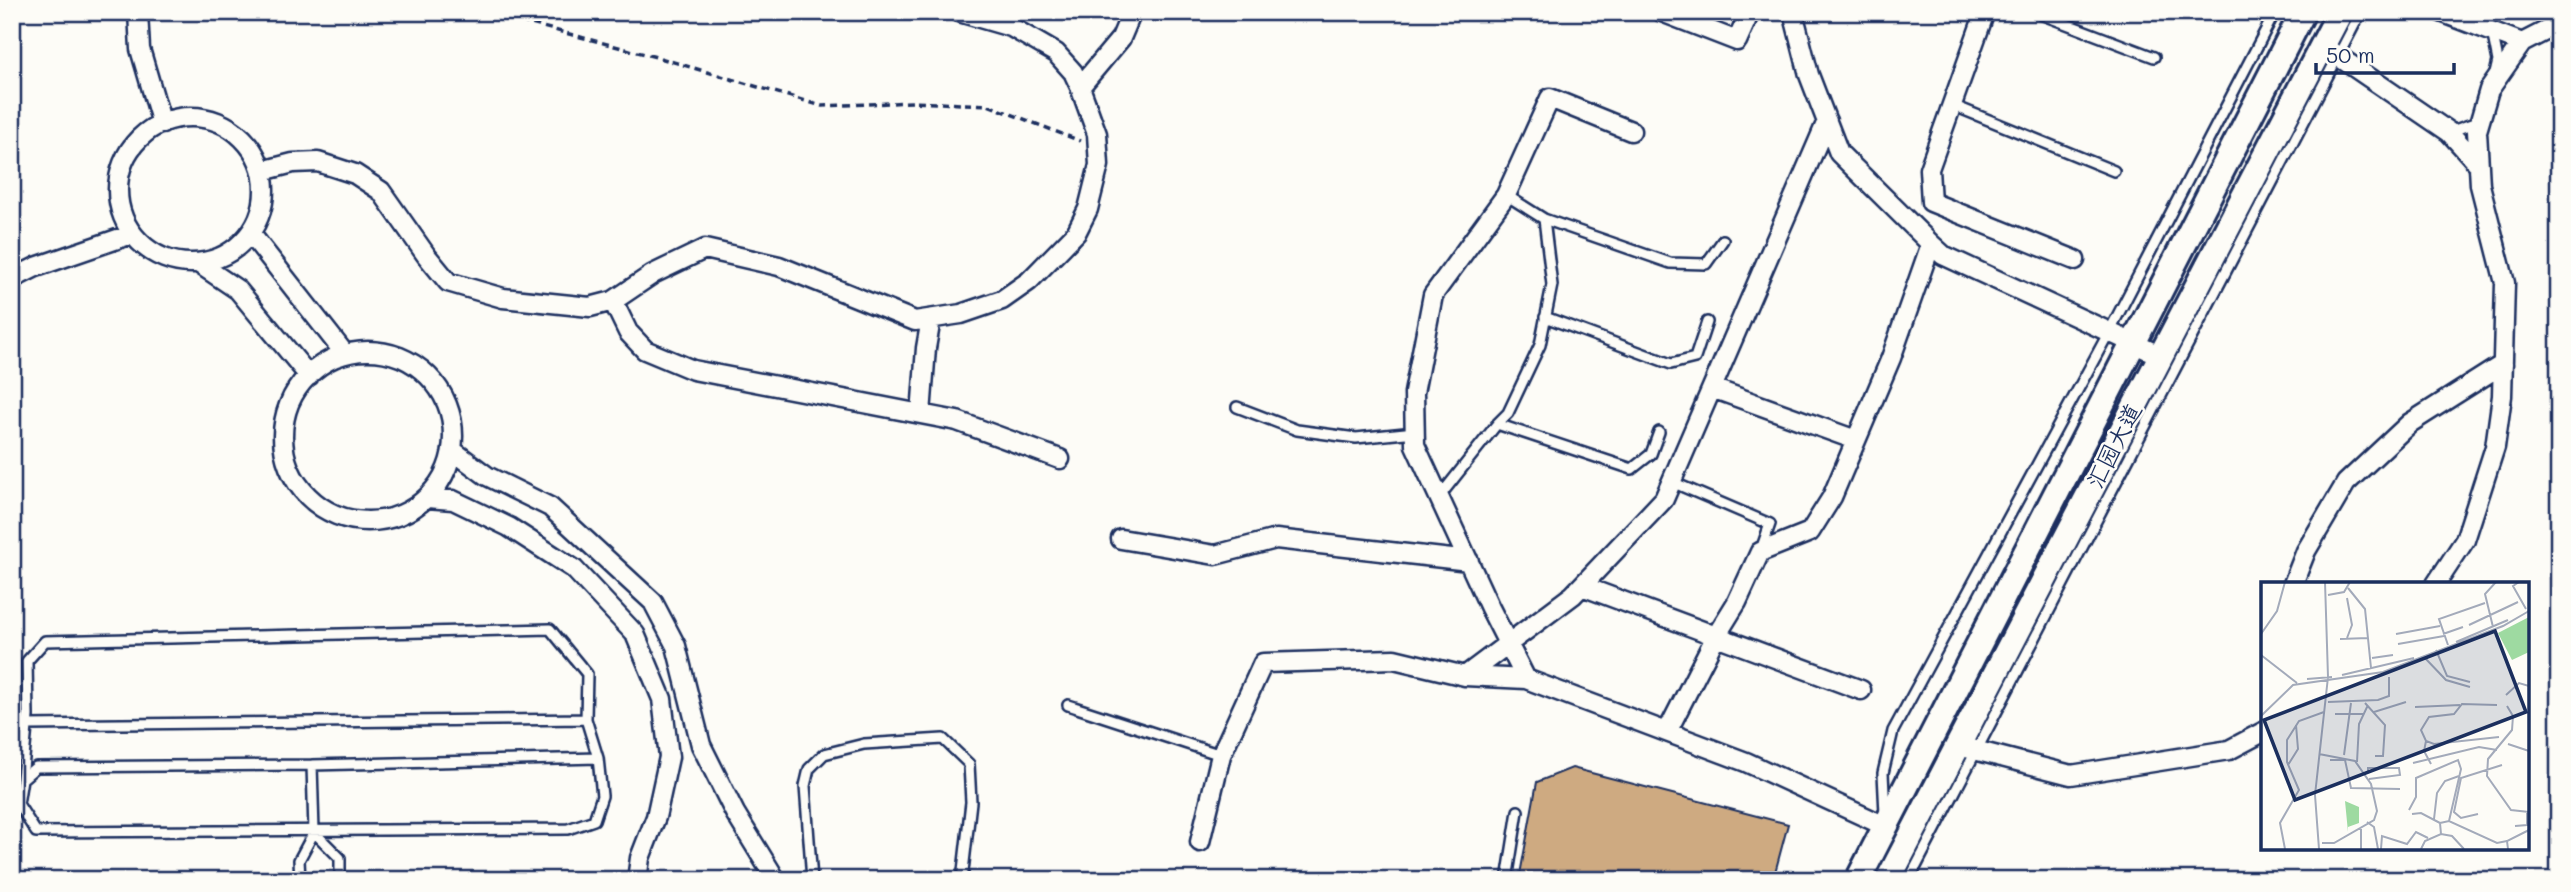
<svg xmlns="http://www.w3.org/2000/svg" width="2571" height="892" font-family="Mali,'LXGW WenKai TC',sans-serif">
<rect width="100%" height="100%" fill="#fdfcf7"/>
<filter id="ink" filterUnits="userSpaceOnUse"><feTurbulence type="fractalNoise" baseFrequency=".0143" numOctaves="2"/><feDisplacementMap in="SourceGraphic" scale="14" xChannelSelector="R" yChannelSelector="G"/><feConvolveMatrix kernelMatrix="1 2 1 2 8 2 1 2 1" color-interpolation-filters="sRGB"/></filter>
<g filter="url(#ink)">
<path fill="#ceaa81" stroke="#1b2f5e" stroke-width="2" d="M1572,768L1788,824L1773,880H1519L1537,782Z"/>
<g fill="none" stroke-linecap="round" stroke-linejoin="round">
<defs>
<path id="lane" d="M2035,12L2154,57
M2492,31L2498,61L2495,74
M1952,105L2114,171
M2449,132L2480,121
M1506,195L1544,219L1670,263L1706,264L1723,240
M1545,317L1671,364L1695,358L1707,322
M1237,407L1297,430L1356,438L1415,432
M1497,424L1632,469L1651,454L1659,432
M1672,482L1770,524L1761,550
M1440,496L1497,424L1508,413L1540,345L1552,285L1544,219
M1068,705L1221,755
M27,725L586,719
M22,779L28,716L27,661L45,641L550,629L587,674L586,719L598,758L602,796L594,820L568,829L36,832L18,804L22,779L36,767L312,765L598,758
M1885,814L1883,773L1893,731L2109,332L2275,12
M314,832L340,858V880
M300,880L299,860L314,832L312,765
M812,880L805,786L809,769L824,754L864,744L943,739L969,764L971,802L962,880
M1507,880L1518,811
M1909,880L2361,12"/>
<path id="street" d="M138,12L140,49L162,124
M1662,12L1737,41L1750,12
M1793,12L1809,75L1839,153L1931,244L1943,255L2161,356
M1985,12L1929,169L1931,202L2075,260
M2441,12L2522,43
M2323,46L2449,132L2479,165
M1080,87L1121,38L1132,12
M118 190a73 73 0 1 1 146 0a73 73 0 1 1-146 0Z
M262,171L293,163L318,162L355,174L381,191L426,255L448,282L503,298L590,307L613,301L653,274L705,249L779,266L915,321L961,314L1002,300L1029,281L1076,233L1088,209L1099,165L1097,134L1080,87L1073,72L1056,53L1011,27L959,12
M251,234L345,354
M198,263L238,290L309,376
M12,279L36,267L132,234
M613,301L628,332L645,350L693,370L957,421L1060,459
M283 436a85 85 0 1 1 170 0a85 85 0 1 1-170 0Z
M1712,388L1856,440
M921,414L926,348L931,319
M452,450L487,476L550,507L653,602L676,646L701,745L735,813L776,880
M427,498L453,500L509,527L574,569L635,634L662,699L669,757L656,817L640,858L637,880
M1121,539L1215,555L1276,539L1469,561
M2293,584L2306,551L2346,483L2410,423L2503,364
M2436,584L2465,540L2495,447L2502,396L2505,283L2480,185L2477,131L2489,90L2522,43L2559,24
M1582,586L1861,690
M1465,676L1573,595L1664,499L1827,121
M1526,679L1490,608L1415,445L1414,393L1433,295L1506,195L1550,98L1631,131
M1667,732L1716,636L1737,602L1760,552L1810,532L1832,497L1891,358L1931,244
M1959,746L2071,775L2229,750L2263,732
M1200,842L1221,755L1263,663L1394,659L1465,676L1526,679L1746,762L1885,826"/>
<path id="secondary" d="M1858,880L2303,12
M1888,880L2340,12"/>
</defs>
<use href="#lane" stroke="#1b2f5e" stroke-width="14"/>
<use href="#street" stroke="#1b2f5e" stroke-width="23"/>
<use href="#secondary" stroke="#1b2f5e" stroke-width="30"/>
<path stroke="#1b2f5e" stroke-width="3.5" stroke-dasharray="7 5" stroke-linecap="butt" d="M486,12L660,58L822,106L913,102L988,105L1080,141"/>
<use href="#lane" stroke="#fdfcf7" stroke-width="9"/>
<use href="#street" stroke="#fdfcf7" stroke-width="18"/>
<use href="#secondary" stroke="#fdfcf7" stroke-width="24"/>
</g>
</g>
<g text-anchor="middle" stroke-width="5" stroke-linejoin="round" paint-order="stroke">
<g font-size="23" fill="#1b2f5e" stroke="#fdfcf7">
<text transform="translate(2114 446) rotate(-63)" y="8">汇园大道</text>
</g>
</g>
<g transform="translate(2261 582)">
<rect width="268" height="268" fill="#fdfcf7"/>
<path d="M268,35V70L251,78L237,51ZM84,219L98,225V241L87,245V250Z" fill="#9edaa1"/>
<path fill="none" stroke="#a3aaba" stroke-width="2" d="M258,0L252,4L265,27M87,6L104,27L110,86M67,13L83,10L89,0M86,16L91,43L86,56M208,43L257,20M232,45L224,12L235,0M0,52L16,29L24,0M135,52L179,44M182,52L202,45M79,57L107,56M195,60L247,38M137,62L183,54M187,63L178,37L224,21M175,68L186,94L209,100M0,73L36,101M163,75L185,98L209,105M111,76L132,73M81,93L153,76M46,97L71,95M245,113L258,101L268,104M67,120L117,118L128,114V95M104,121L124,143L122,174H114M236,123L201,122L193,132L168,135L160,148L165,159L173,162L238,155M246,124L252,134L251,148L227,177L226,194L250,228L268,230M154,125L199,123M113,130L145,120M74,132H102M0,134L32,103L122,90L242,44L268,29M165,159L163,169L170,182M247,162L268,169M58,172L94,179L110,202L116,229L113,238L73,261H61M83,173L90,121M69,178H84L90,206L139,207M96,180L98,142L107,123M152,181L218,165L236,168M27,183L37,167L35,143M107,190V186H138L139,193L108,197M148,228L155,215V196L197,178L200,187L188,239M151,232L160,231L179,241L180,252M217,232L200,236L193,230L200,196L241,183M173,237L176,211L184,199L198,194M106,240L113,245L117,267M179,241L188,239L236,261L246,259M254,244L266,243V231M100,245V267M24,267L19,241L38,208L26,180V158L38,139L63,130M58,267L54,213L67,95L64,0M120,267L121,254L146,262L155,250L167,256M160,267L164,259L180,252L191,254L203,267M247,267L246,259L268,248"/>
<path fill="#1b2f5e" fill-opacity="0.15" stroke="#1b2f5e" stroke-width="3.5" d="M234,49L265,130L34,218L3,138Z"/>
<rect width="268" height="268" fill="none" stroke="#1b2f5e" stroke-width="3.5"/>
</g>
<rect width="2571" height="892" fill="none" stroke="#fdfcf7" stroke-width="42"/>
<rect x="21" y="21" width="2529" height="850" fill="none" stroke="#1b2f5e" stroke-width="2.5" filter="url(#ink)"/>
<path d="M2316 63v10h138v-10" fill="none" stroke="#1b2f5e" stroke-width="3.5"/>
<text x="2326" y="63" font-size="21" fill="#1b2f5e" stroke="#fdfcf7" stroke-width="5" paint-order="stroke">50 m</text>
</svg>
